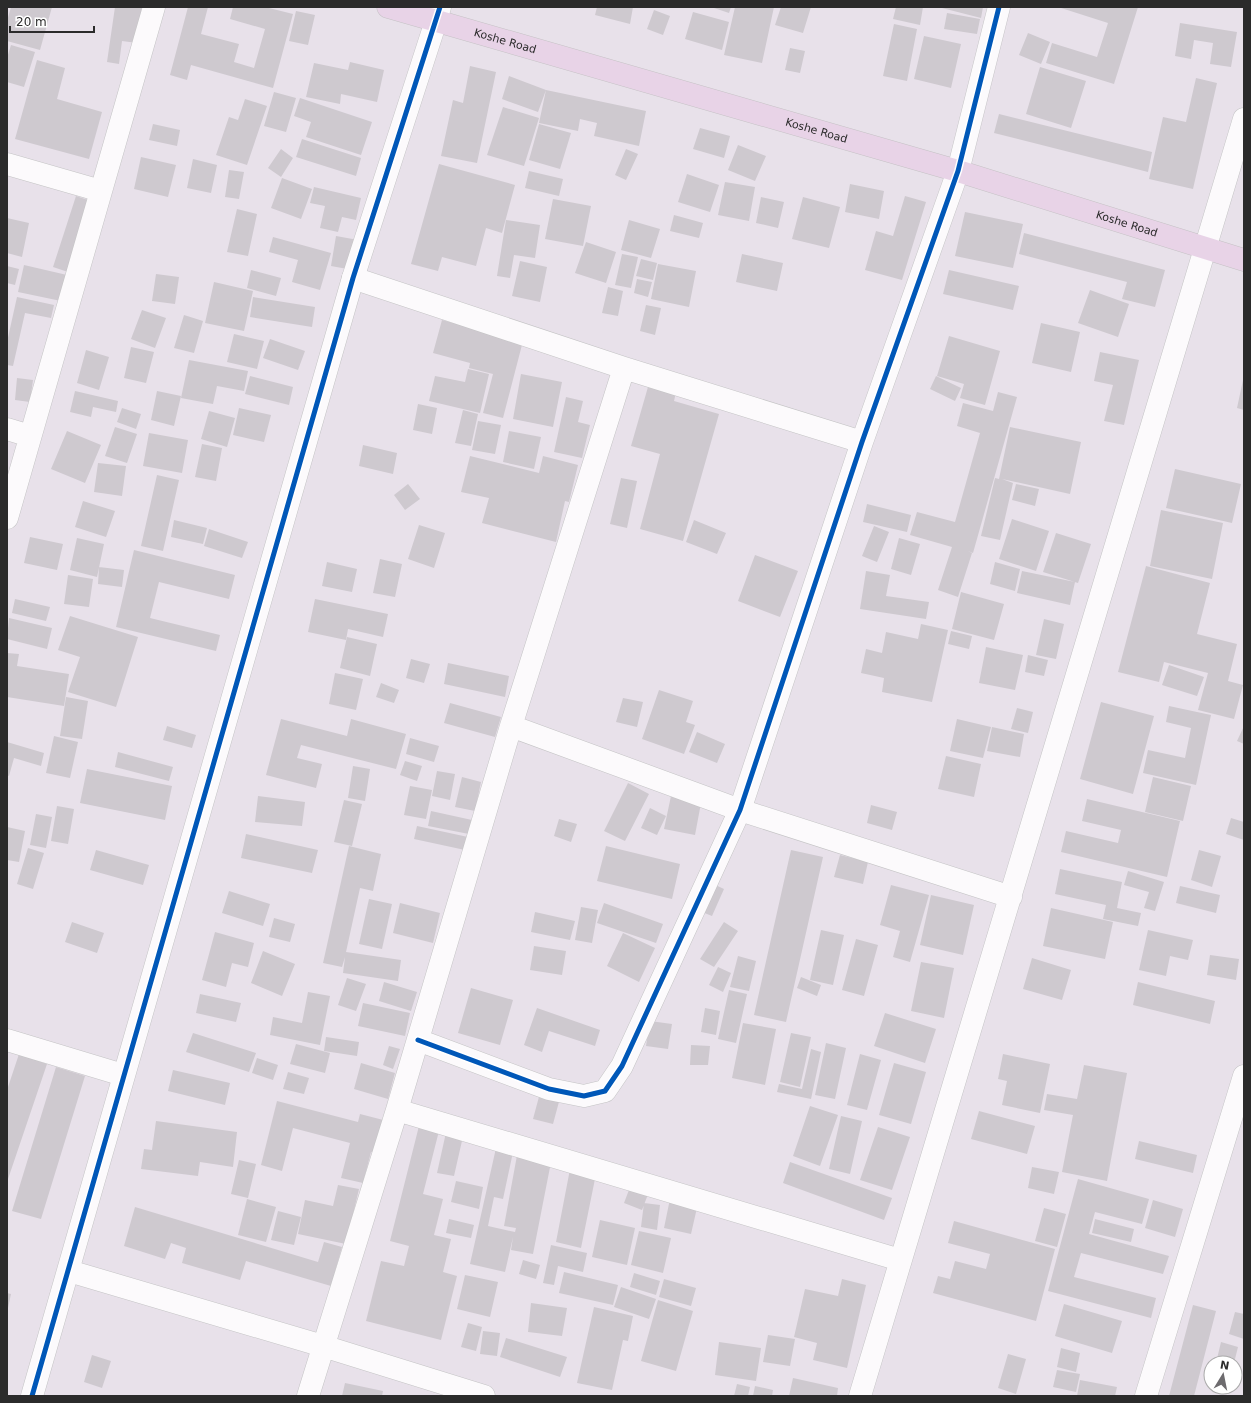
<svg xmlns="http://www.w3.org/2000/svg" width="1251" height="1403" font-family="'DejaVu Sans',sans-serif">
<rect width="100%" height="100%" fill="#e8e1ea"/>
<path fill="#cec9cf" d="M11,7H52L40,50L7,41V21Z
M115,7H142L137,43L122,41L119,64L107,62Z
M188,7H208L201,34L239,44L234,62L254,68L265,29L230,19L233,7H265L293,14L273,88L191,65L187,80L170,75Z
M597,7H633L630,24L595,15Z
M711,7H731L729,13Z
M735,7H774L762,63L724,55Z
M781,7H811L803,33L775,25Z
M896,7H923L920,25L893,19Z
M942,7H983L981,18L942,8Z
M1058,7H1138L1114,84L1046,63L1052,43L1097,57L1108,23Z
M654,10L670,16L663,35L647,29Z
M296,11L315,15L308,45L289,41Z
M693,12L729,22L722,50L685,39Z
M947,13L980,19L977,34L944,29Z
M1180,23L1237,32L1231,67L1210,64L1213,43L1194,40L1191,59L1175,56Z
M894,24L917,29L907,81L883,76Z
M1028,33L1050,42L1041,64L1019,55Z
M924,36L961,44L951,88L914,79Z
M11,45L35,52L24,87L7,82V58Z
M790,48L805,51L800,73L785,70Z
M37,60L65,68L57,99L102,112L89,159L15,139Z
M350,62L384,70L377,102L341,94L340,104L306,97L314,63L348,70Z
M470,66L496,72L477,163L441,156L453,100L463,103Z
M1040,67L1086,81L1071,128L1026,114Z
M509,76L546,90L646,111L639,146L594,136L597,123L580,119L578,131L539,123L546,90L538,112L502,99Z
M1196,78L1217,83L1193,189L1149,179L1163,117L1186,122Z
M274,92L296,98L286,132L264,126Z
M300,98L372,122L361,155L306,137L311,122L294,116Z
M245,99L267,106L247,165L216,155L229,117L238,120Z
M503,107L539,118L524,166L487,155Z
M999,114L1152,152L1148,172L994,133Z
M153,124L180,130L177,146L149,140Z
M539,124L571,133L560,169L529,160Z
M700,128L730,136L724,158L693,149Z
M302,139L361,158L356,176L296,157Z
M738,145L766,156L755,181L728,170Z
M281,149L293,158L281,177L268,168Z
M626,149L638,154L626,180L615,175Z
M141,157L176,165L168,197L134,189Z
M193,159L217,165L211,193L187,188Z
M439,164L515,185L502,233L486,228L476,266L442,257L438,271L411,264Z
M229,170L244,172L239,199L225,197Z
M529,171L563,179L559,196L525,188Z
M687,174L719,185L710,212L678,202Z
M282,178L312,189L301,219L271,208Z
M725,182L755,187L749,221L718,215Z
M850,184L884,191L879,219L845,212Z
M314,187L361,198L356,220L342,217L338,232L320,228L325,206L310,203Z
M76,196L91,201L68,272L53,267Z
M905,196L926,202L902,280L865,270L876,231L893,236Z
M761,197L784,202L778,228L756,223Z
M803,197L840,207L829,248L792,239Z
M553,199L591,206L583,246L545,239Z
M237,209L257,214L248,256L227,252Z
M965,212L1023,224L1013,268L955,256Z
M674,215L703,223L699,238L670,231Z
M7,218L29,223L22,257L7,253Z
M506,220L540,225L535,258L514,255L510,278L497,276Z
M629,220L660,229L651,258L621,250Z
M1024,233L1165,270L1155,307L1122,299L1127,282L1019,254Z
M336,236L358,240L353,270L331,266Z
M273,237L331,253L320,290L292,282L298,260L269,252Z
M586,242L616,252L606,283L575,273Z
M622,254L638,257L631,288L615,285Z
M742,254L783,263L777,291L736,282Z
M641,259L657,263L653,280L636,276Z
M520,261L547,267L540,302L512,296Z
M658,264L696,271L689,307L651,299Z
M24,265L67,275L61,301L18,292Z
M7,266L19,269L15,285L7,283Z
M251,270L281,278L276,296L247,288Z
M949,270L1019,286L1013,310L943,294Z
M156,274L179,277L175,304L152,301Z
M637,279L652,282L648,297L634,293Z
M214,282L253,291L244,331L205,323Z
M608,287L623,291L618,316L602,313Z
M1090,290L1129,304L1118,337L1078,323Z
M17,297L54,305L51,318L25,313L13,366L7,365V342Z
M253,297L315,307L312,327L250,317Z
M646,305L661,308L655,335L640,331Z
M142,310L166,318L155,348L131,339Z
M184,315L203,321L194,353L174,348Z
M442,320L523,341L503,418L483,413L493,374L469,368L470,363L433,353Z
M1041,323L1080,332L1071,372L1032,363Z
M234,334L264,341L257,369L227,362Z
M949,336L1000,351L985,405L960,398L964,384L937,376Z
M270,339L305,351L298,370L263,358Z
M131,347L154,352L146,383L124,378Z
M86,350L109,357L99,390L77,383Z
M1100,352L1139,360L1124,425L1104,421L1113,385L1094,381Z
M189,360L248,371L244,391L217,386L213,404L181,398Z
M468,369L489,374L480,413L429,401L435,376L465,382Z
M521,374L562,382L553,427L513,419Z
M250,376L293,387L289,405L245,394Z
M936,376L961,388L955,401L930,389Z
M17,378L33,380L30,402L15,400Z
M650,380L677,388L674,401L719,414L683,541L640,529L660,454L631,446Z
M1243,380H1244V410L1237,408Z
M75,391L118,401L116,412L93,407L91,417L70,412Z
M157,391L181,396L174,426L151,420Z
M998,392L1017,397L973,553L968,551L972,553L958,597L938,590L952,547L910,535L917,512L955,522L980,433L957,426L963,403L993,411Z
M566,397L583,401L578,422L590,425L582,458L554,452Z
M418,404L437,408L432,434L413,430Z
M122,408L141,414L136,429L117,422Z
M239,408L271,415L264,442L233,435Z
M463,410L478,414L471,446L455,443Z
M209,411L235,418L227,447L201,439Z
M478,421L501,425L495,454L472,450Z
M115,427L137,434L127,463L105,456Z
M1010,427L1081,442L1070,494L1002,479L1013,483L1000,540L981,536L995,478L999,479Z
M67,431L101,445L85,483L51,469Z
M509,431L541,437L534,469L503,462Z
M149,433L188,440L182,473L143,466Z
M202,444L222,448L216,481L195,477Z
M363,445L397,453L393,474L359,466Z
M470,456L539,473L543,456L578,465L569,502L565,501L556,542L482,523L489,498L461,492Z
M98,463L126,466L122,496L94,492Z
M1175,469L1241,484L1232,523L1166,508Z
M157,475L179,480L163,551L141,546Z
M621,478L637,481L627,528L610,524Z
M408,484L420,499L405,510L394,495Z
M1016,484L1039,489L1035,506L1012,500Z
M83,501L115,511L106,537L75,527Z
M867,504L911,515L907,532L863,522Z
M1161,510L1223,523L1212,579L1150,566Z
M1012,519L1049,531L1036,571L999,559Z
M174,520L207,528L203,544L171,537Z
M694,520L726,533L717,554L686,542Z
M419,525L445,533L434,568L408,559Z
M874,526L889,532L877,562L862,556Z
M209,529L248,542L242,558L204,546Z
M1056,533L1091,544L1078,583L1043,572Z
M30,537L63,544L57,570L24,563Z
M77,538L104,544L97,577L70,570Z
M899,538L920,544L911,575L891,569Z
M134,550L235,575L229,599L159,582L150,618L220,635L216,651L116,627Z
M755,555L798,571L780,617L738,601Z
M380,559L402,564L395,597L373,593Z
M327,562L357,569L352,592L322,586Z
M995,562L1020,569L1015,591L990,584Z
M1146,566L1210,583L1197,634L1237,644L1228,681L1243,685L1234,719L1198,710L1208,673L1164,662L1159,682L1118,672Z
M99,567L124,570L122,587L98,584Z
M866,571L890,575L886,596L929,602L926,619L860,609Z
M1022,571L1075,582L1070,605L1017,593Z
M68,575L93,579L89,607L64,604Z
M961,592L1004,604L994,640L952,629Z
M15,599L50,607L46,621L12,613Z
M315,599L388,614L383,637L348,629L346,640L308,632Z
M70,616L138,637L116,707L68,692L80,657L58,650Z
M9,618L52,628L47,649L7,639Z
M1044,619L1064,624L1056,659L1036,655Z
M921,624L948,630L932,702L882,692L884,678L861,673L866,649L882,653L886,632L918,639Z
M951,631L972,636L969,649L948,644Z
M347,637L377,644L370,676L340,668Z
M986,647L1023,655L1015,690L979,683Z
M7,653L19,654L17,666L69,674L64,706L7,697Z
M1028,655L1048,660L1044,676L1025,672Z
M411,659L430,664L424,683L406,678Z
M448,663L509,676L505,697L444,684Z
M1169,665L1204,677L1197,696L1162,685Z
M335,673L363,679L356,710L329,704Z
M381,683L399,690L394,703L376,697Z
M659,690L693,701L686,722L695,725L684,754L642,739Z
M66,697L88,701L82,739L60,736Z
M623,698L643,702L637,727L616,722Z
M1101,702L1154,716L1133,794L1080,779Z
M450,703L501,717L495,737L444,723Z
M1169,706L1211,715L1196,785L1143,773L1148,750L1185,758L1191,728L1166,722Z
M1017,708L1033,712L1028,733L1011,729Z
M281,719L347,736L351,719L406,734L396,769L301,745L297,758L322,764L316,788L266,775Z
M957,719L991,727L983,758L950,751Z
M167,726L196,735L192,748L163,740Z
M1244,726V744L1237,741Z
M992,727L1024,734L1020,757L987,751Z
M697,732L725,744L717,763L689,752Z
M54,736L78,742L70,778L46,773Z
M410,738L439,746L434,762L406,754Z
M7,742L44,753L41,766L14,758L9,776L7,775Z
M118,752L173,767L169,781L115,767Z
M946,756L981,764L974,797L938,789Z
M405,761L422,766L417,781L400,775Z
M353,766L370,769L365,801L348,798Z
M87,769L172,786L165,820L80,803Z
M437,771L455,774L450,800L432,796Z
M462,777L481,782L475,811L455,807Z
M1153,777L1191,786L1183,821L1145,812Z
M628,783L649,794L625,841L604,831Z
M410,786L432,790L426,819L404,815Z
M258,796L305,802L302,826L255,822Z
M671,796L701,803L695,835L664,829Z
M1087,799L1180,821L1167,877L1061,852L1066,831L1118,843L1121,830L1082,821Z
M344,800L362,804L352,846L334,842Z
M871,805L897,812L892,830L867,823Z
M57,806L74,809L68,844L51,841Z
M650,808L666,816L657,835L641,828Z
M431,811L472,820L469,834L428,826Z
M36,814L52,817L46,848L30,845Z
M1231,818L1244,822V840L1226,834Z
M559,819L577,824L571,842L554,836Z
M417,826L468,837L465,850L414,839Z
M7,827L25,831L19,862L7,860Z
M246,834L318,850L312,873L241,858Z
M349,846L381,854L373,891L360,888L346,952L401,960L398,981L343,973L345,957L342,967L323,963Z
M606,846L680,864L672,899L597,881Z
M28,848L44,853L33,889L17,884Z
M96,850L149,865L143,885L90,870Z
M791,850L823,857L786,1022L754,1015Z
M1199,850L1221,856L1212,887L1191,880Z
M840,855L868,862L863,884L834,877Z
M1060,869L1122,882L1117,908L1141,913L1138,926L1103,919L1106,905L1055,894Z
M1128,871L1164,882L1155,911L1144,908L1149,892L1124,885Z
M709,882L724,889L712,916L697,910Z
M891,885L929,895L910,962L893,957L900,931L880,925Z
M1180,886L1220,895L1216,913L1176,903Z
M229,891L270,904L263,926L222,913Z
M931,895L974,905L963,955L920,945Z
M369,899L392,904L382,949L359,944Z
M400,903L440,913L433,943L393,933Z
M604,903L663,924L656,943L597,923Z
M581,907L598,910L592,943L575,940Z
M1051,908L1113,922L1105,959L1043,946Z
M535,912L575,921L570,940L531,932Z
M274,918L295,924L290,942L269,937Z
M72,922L104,933L97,953L65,942Z
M724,922L738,931L714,967L700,959Z
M821,930L844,935L833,985L810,980Z
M1148,930L1193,940L1188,960L1170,956L1166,976L1139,970Z
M215,932L254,943L248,967L232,963L226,987L202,980Z
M623,933L655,948L639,982L607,966Z
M856,939L878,945L864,996L842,990Z
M534,946L566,951L562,975L530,970Z
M263,951L295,964L282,996L251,983Z
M1210,955L1239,959L1236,980L1207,975Z
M738,956L756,961L749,991L730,987Z
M1032,958L1071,970L1062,1000L1023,989Z
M921,962L954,968L944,1018L911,1011Z
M718,967L731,973L723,992L709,985Z
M801,977L821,985L817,996L797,988Z
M347,978L366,984L356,1011L338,1005Z
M384,982L417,992L411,1011L379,1001Z
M1138,982L1215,1001L1210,1024L1133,1005Z
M471,988L513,1000L500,1045L458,1033Z
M729,990L747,994L736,1043L718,1039Z
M308,992L330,996L320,1045L270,1035L273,1017L302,1023Z
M200,994L241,1003L236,1022L196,1013Z
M363,1003L410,1013L405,1036L358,1026Z
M537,1008L600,1030L595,1046L549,1031L542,1052L524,1045Z
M705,1008L720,1011L716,1035L701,1032Z
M885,1013L936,1029L925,1063L874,1046Z
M650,1021L672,1024L668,1049L646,1046Z
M743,1023L776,1029L765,1085L732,1078Z
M193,1033L256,1053L249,1072L186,1052Z
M791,1033L811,1037L800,1087L780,1082Z
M326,1037L359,1042L357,1056L324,1051Z
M826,1043L846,1048L835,1099L815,1095Z
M296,1044L330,1053L325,1073L290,1064Z
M691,1045L710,1046L708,1065H690Z
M389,1046L400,1049L393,1069L383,1065Z
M811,1049L821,1052L811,1099L777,1092L779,1084L802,1089Z
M19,1054L47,1064L7,1182V1090Z
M860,1054L881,1060L867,1110L847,1105Z
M1003,1054L1050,1064L1040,1113L1002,1105L1007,1081L998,1079Z
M257,1058L278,1065L273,1080L252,1073Z
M361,1063L395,1073L388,1099L354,1089Z
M894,1063L926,1072L911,1124L879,1115Z
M1084,1065L1127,1073L1107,1181L1062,1172L1073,1115L1044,1110L1047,1094L1077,1099Z
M56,1067L85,1076L41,1219L12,1211Z
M173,1070L230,1083L225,1105L168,1091Z
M288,1072L309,1078L304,1094L283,1089Z
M540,1093L560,1098L553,1124L533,1119Z
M277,1101L358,1122L360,1114L391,1122L383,1155L371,1152L363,1183L341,1178L350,1143L293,1128L282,1171L261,1165Z
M810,1106L838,1115L820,1166L793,1156Z
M979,1111L1035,1126L1027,1154L971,1139Z
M841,1116L862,1121L850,1174L829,1169Z
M421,1118L441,1123L423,1194L443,1199L434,1235L451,1239L443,1272L457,1276L441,1340L366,1321L381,1261L404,1266L409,1246L390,1241Z
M156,1121L237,1132L233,1167L200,1162L198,1176L141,1169L144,1149L152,1150Z
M878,1127L910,1137L892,1190L860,1180Z
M447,1128L464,1132L454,1176L437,1173Z
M1139,1141L1197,1155L1193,1173L1135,1159Z
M496,1148L513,1152L503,1199L494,1197L488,1226L515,1232L516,1228L504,1226L518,1150L552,1157L533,1254L511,1250L513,1237L505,1272L470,1264Z
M239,1160L256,1164L248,1198L231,1194Z
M790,1162L892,1198L884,1220L783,1183Z
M571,1164L597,1169L581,1248L556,1242Z
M1032,1167L1059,1172L1054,1194L1028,1188Z
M1078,1179L1149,1199L1142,1224L1095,1212L1089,1234L1169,1256L1163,1274L1081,1253L1074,1277L1156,1298L1151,1318L1048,1291Z
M456,1181L483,1187L479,1209L451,1202Z
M632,1182L650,1189L642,1210L624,1203Z
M338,1185L359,1189L346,1244L298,1234L305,1200L333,1206Z
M671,1194L699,1199L691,1234L664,1228Z
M247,1199L276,1207L266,1242L238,1235Z
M1153,1200L1183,1209L1175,1237L1145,1228Z
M644,1203L660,1205L657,1230L641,1227Z
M135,1207L318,1262L324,1242L342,1247L331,1286L246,1261L240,1280L182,1263L186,1248L171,1243L165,1259L124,1246Z
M1044,1208L1066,1214L1057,1247L1035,1241Z
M278,1211L301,1217L294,1245L271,1240Z
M449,1219L474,1225L471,1238L446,1233Z
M1095,1219L1134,1229L1131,1242L1092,1233Z
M600,1220L635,1228L627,1265L592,1257Z
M954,1221L1055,1249L1036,1321L933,1293L938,1276L950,1279L955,1261L986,1269L990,1254L948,1243Z
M639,1231L671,1238L663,1273L631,1265Z
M551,1245L587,1253L583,1272L558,1266L554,1285L543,1283Z
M523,1260L540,1265L536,1279L519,1274Z
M564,1272L618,1285L613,1305L559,1293Z
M634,1273L660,1281L656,1295L630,1287Z
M465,1275L498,1282L490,1317L457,1309Z
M664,1279L696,1288L691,1306L659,1297Z
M842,1279L866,1285L847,1368L813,1360L817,1343L794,1337L805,1289L838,1296Z
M621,1287L656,1299L649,1319L614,1307Z
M7,1293L11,1294L8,1308H7Z
M658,1300L693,1311L676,1371L641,1361Z
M531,1303L567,1308L562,1336L528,1332Z
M1064,1304L1122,1321L1112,1353L1055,1336Z
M1193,1305L1216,1311L1194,1396H1169Z
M594,1307L633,1316L628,1341L623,1340L612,1390L577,1383Z
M1235,1312L1244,1314V1339L1229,1334Z
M468,1323L482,1327L476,1351L461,1347Z
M483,1331L500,1333L497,1356L480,1354Z
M768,1335L795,1339L790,1366L763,1362Z
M506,1338L567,1357L560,1377L500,1357Z
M719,1342L761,1348L756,1381L715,1375Z
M1221,1342L1238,1347L1234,1363H1216Z
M1061,1348L1080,1353L1076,1372L1057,1367Z
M1008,1354L1026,1359L1016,1394L998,1388Z
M92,1355L111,1361L102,1388L84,1382Z
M1057,1370L1080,1374L1076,1392L1053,1387Z
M793,1378L838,1388L837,1396H789Z
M1080,1380L1117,1387L1115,1396H1077Z
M345,1383L383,1391L382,1396H342Z
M737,1384L750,1387L748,1396H734Z
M755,1386L773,1390L772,1396H753Z"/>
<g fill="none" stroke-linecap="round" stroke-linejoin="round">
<defs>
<path id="minor" d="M436,21L440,7
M7,164L101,191
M353,278L624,368L862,442
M7,429L30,436
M7,518L154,7
M511,726L740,810L1011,897
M7,1040L123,1075
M418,1040L549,1089L584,1096L605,1091L622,1066L740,810L862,442L958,171L999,7
M397,1110L900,1260
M69,1271L323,1346L484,1396
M308,1396L397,1110L511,726L624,368
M860,1396L1244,119
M1146,1396L1244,1076"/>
<path id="tertiary" d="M32,1396L353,278L436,21"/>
<g id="primary">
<path id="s1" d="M388,7L958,171L1244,260"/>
</g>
</defs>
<use href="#minor" stroke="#c4c4c5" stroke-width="23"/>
<use href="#tertiary" stroke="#c4c4c5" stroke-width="23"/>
<use href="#primary" stroke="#c5c2c5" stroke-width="23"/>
<use href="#minor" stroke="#fcfafc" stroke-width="22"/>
<use href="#tertiary" stroke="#fcfafc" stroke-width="22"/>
<use href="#primary" stroke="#e8d3e7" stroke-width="22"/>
<defs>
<path id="cycleway" d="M418,1040L549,1089L584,1096L605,1091L622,1066L740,810L862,442L958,171L999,7
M32,1396L353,278L440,7"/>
</defs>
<use href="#cycleway" stroke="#fff" stroke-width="8"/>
<use href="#cycleway" stroke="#0057b8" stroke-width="5"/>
</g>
<g text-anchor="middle" stroke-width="3" stroke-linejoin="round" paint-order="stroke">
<g font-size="11" fill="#2b2b2b" stroke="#fff">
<text dy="4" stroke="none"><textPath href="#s1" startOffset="122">Koshe Road</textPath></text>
<text dy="4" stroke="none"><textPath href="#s1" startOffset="446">Koshe Road</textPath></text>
<text dy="4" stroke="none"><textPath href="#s1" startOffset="770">Koshe Road</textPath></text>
</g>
</g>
<rect width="1251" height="1403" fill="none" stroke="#2b2b2b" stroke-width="16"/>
<g transform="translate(1223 1375) rotate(10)"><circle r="19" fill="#ffffff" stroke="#aaaaaa"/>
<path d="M0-3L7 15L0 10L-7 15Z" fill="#6d6b6e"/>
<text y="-6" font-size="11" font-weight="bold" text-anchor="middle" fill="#2b2b2b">N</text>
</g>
<path d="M10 26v6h84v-6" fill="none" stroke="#2b2b2b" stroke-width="2"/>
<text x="16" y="26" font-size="12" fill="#2b2b2b" stroke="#ffffff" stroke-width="3" paint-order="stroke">20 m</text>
</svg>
